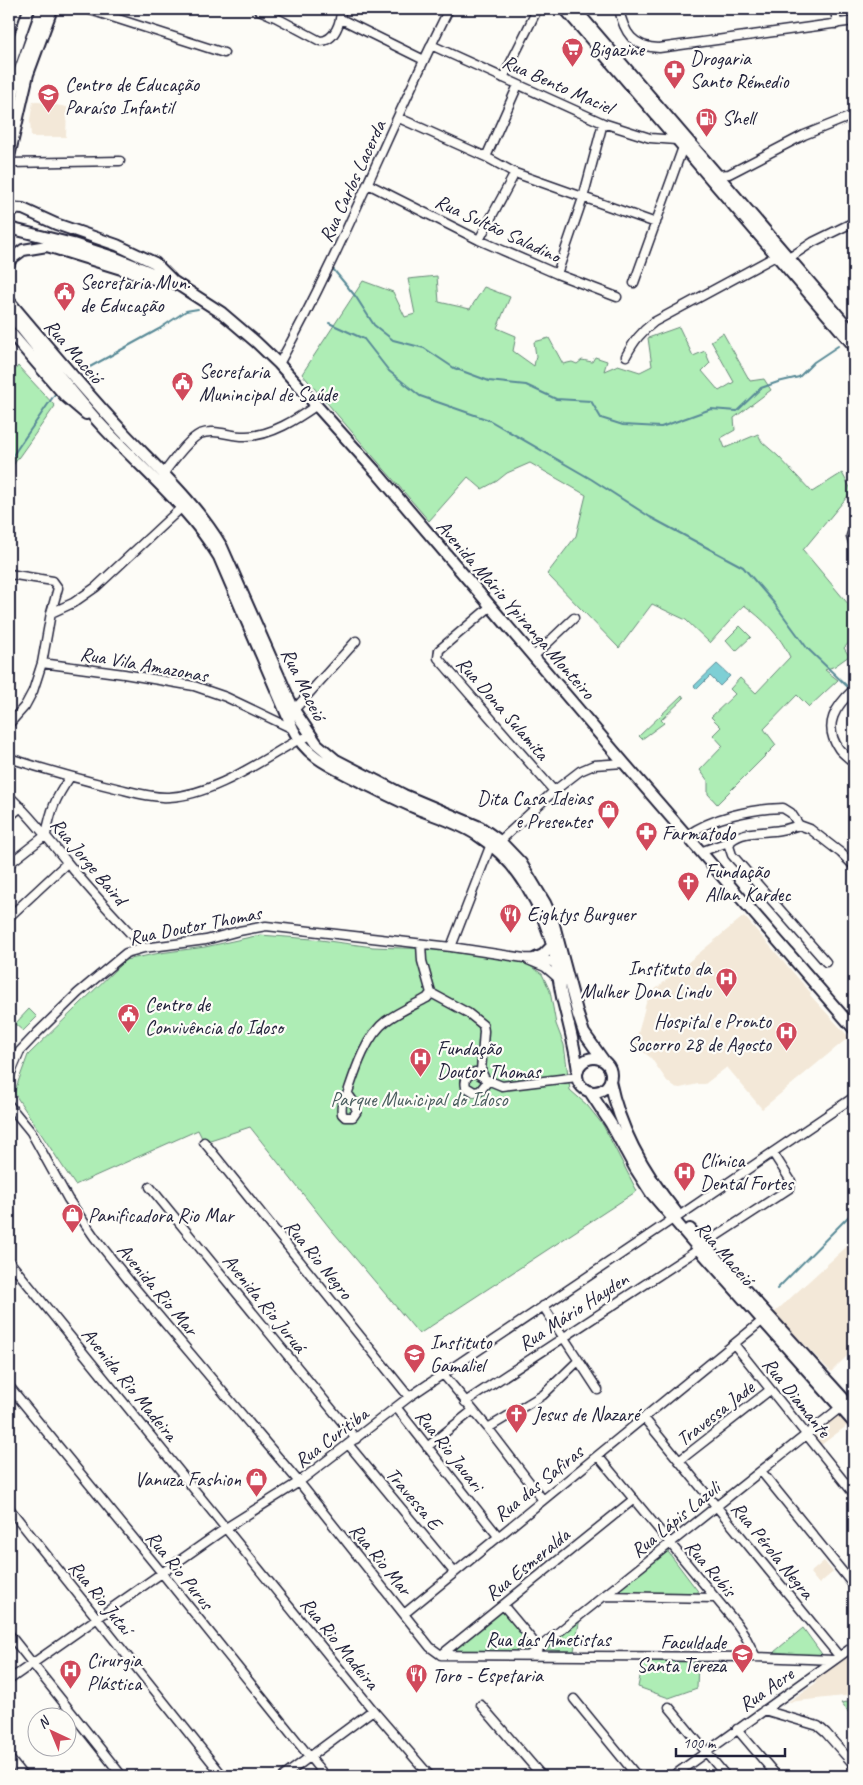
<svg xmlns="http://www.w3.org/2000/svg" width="863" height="1785" font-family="Caveat,sans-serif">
<rect width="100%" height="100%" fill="#fdfcf7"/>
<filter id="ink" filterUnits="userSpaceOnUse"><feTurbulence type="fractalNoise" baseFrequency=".02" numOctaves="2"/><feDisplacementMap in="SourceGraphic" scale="10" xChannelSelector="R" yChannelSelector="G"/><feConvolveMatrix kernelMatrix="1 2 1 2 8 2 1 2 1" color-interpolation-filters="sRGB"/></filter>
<g filter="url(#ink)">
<path fill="#f3e8d8" d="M33,101L67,107L66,137H31L30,120Z
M744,916L811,993L810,995L849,1037L762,1109L727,1067L705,1084H698L680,1088L674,1087L667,1081L651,1058L635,1045L646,1003L652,992Z
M854,1240V1349L831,1372L774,1313Z
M838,1415L848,1425L821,1445L812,1436Z
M824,1561L833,1572L819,1584L810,1573Z
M854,1652V1695L788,1702L816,1683L814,1679Z"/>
<path fill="#aeedb5" stroke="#688878" d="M437,276L439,302L470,309L484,287L510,297L497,328L516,336L513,351L534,366L536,356L534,342L549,338L563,364L572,362L577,364L582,360L592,362L595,357L607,361L604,371L618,365L640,372L652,366L648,338L679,327L693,356L705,351L710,363L702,371L719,391L734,382L711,341L723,333L750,381L764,379L771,390L734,418L735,430L721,438L725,448L758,434L762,442L778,456L812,492L842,473L852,491L803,550L854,611V637L844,648L849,656L835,666L825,670L838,680L809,707L797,695L764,729L776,745L717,804L708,794V781L700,770L723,746L713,735L721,727L711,717L735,694L730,689L740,678L756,693L790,657C780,635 763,619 744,605L710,643L686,620L652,604L619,648L547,574L576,536L586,495L530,463L507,473L497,481L482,489L468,477L429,521L302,374L363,281L393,292L405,317L415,314L408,279Z
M18,366L55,406L9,471V377Z
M740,626L751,637L736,651L726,640Z
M682,695L684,698L661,720L664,723L642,739L639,736Z
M260,935L313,939L373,947L462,950L524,962L542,974L550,991L556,1024L564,1045L570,1090L587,1105L603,1125L637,1191L419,1334L329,1227L250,1127L204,1142L198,1130L75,1185L14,1093L28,1055L125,960L160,953L205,947Z
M29,1009L37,1017L23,1031L15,1024Z
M666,1549L700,1594L698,1596L616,1594V1590Z
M501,1609L534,1648L528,1653L449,1652Z
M580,1618L574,1651L545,1650L546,1646Z
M803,1628L824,1657L774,1652Z
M643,1661L698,1662L697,1688L669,1698L638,1687Z
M854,1701V1719L841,1703Z"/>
<path fill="#7ecfd5" stroke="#598a97" d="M717,664L730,676L720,686L710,676L697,689L694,686Z"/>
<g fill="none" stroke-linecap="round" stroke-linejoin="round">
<path stroke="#598a97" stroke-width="2" d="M333,269L356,297L374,325L393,340L424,348L454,368L489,381L526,385L556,399L591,401L601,418L623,425L661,427L711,409L737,411L761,388L778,382L799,377L814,362L838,346
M329,323L364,339L389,371L420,396L489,420L591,479L650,517L743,567L774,603L807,648L851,690
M88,368L159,329L186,311L198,309
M9,461L55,394
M777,1289L849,1216L854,1213"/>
<defs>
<path id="minor" d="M87,9L224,53
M257,9L275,17L320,41C335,41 341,22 341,9
M619,9C624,33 633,47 659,48L854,21
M835,9L837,24
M341,19L424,60
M431,45L603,123L650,138L676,140
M503,78L536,12
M399,118L486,157L515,173L656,223
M486,157L518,85
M9,163L120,161
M718,175L729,174L804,135L854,115
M368,184L479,240L557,274L617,297
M479,240L515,173
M789,258L813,242L854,222
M557,274L583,198L603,123
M634,283L683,147
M626,356C634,341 641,332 654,322L776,256
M279,364C343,249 390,126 449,9
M163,474C172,463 187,440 200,434C214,428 232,437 246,436C271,436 297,419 317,405
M854,528L851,536L854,546
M9,574L53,581L58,588L51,613L42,663L33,691L25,706L9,724
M491,606L439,650L438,658L554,791
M51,613L73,603L96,587L182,507
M534,656L574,618
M42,663L124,674L194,686L226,697L293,729
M854,689C836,706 822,725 839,749C843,754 850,759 854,763
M294,710L356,641
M9,758C46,770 82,780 120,789C136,793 153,798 169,797C214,795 260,761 298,740L310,736
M9,796C31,816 48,839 67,862C91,892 118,920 144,948
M9,817L21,807
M799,825C793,827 787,829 780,830C765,833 743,830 731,841L729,846L732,855L826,962
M686,836C713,817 750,809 783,808L791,813L799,825L810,829L841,853L854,866
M500,841L554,791L580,771L594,765L624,763
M700,852L731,841
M9,864L46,835C51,809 55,799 70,777
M9,917L67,863
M421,944L422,961L431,993L468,1013L483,1025L484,1031L481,1071L485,1079L502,1086L577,1077
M451,947L491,844
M528,960L545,967L559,979
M9,1077L20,1051L38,1032L78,993L126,953L144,948L206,940L239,931L266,926L451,947L524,958C537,958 549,958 559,967
M483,1077L475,1072C467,1075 464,1079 466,1087L474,1092L480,1091L488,1081
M348,1094L353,1101L357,1111L353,1117H345L342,1114C340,1101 346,1101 349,1089C356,1068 367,1035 386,1021C398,1012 414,1005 427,998L431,993
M9,1105L31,1132L68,1199L95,1238L130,1282L299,1482L430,1647L441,1655
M204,1142L409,1397
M150,1187L356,1439
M679,1216L854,1097
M704,1244L790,1188L791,1181L773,1153
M9,1261L373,1710L430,1776
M543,1306L598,1390
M734,1344L854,1494
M443,1374L488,1428L543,1500
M9,1386L162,1573L325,1776
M465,1402L699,1249
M396,1407L498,1536
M644,1418L839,1656
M488,1428L543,1395L578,1361
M348,1444L454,1572
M427,1447L472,1411
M598,1456L737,1624L744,1634L756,1657
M679,1461L770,1390
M761,1471L854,1586
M9,1508L223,1776
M605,1596L714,1598
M503,1605L539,1648
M404,1614L762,1321
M9,1634L122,1776
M441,1655L756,1657L834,1660
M441,1655L634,1499
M530,1655L841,1407
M9,1680L226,1528L299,1482L409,1397L673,1219
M574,1699L637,1776
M481,1705L542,1776
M669,1707L726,1776
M764,1710L818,1726L826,1733L854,1765
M737,1729L777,1776
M9,1758L23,1776
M284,1776L373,1710
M673,1776L854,1646"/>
<path id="major" d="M565,9L854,346
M575,9L854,334
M9,68L29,9
M9,110L17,78L42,9
M9,157L28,74L52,9
M9,208L23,209L56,224L117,245L155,263L172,280
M9,228L73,244L113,257L174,282L222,313L256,342L279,364L378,474L624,763L854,1029
M9,263L11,259L23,250L47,246L157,280
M9,301C46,345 83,389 122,431C157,468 196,503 222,547L294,710L317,744L336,760L404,795L480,827L500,841L521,863L545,903L553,921L578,1015L584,1033L604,1061
M9,313C40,351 70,391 103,427C143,470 189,507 219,557L293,729C307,759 335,768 363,783C382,792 399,801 418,809C438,817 459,823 477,835C518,861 543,906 554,952C557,967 559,982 562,997C568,1022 575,1046 578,1071
M9,331L66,397L86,414
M536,958L543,955L552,946
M577 1075a17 17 0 1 1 34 0a17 17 0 1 1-34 0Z
M610,1081C620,1130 645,1174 676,1212
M590,1092L611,1124L635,1168L651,1193L699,1249L854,1423
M690,1229L854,1410"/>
</defs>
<use href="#minor" stroke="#22223b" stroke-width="11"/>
<use href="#major" stroke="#22223b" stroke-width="14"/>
<use href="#minor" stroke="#fdfcf7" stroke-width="8"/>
<use href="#major" stroke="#fdfcf7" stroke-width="10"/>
</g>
</g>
<defs>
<symbol id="supermarket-pin" viewBox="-11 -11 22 30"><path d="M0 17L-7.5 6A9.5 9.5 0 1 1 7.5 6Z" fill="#d1495b" stroke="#fdfcf7"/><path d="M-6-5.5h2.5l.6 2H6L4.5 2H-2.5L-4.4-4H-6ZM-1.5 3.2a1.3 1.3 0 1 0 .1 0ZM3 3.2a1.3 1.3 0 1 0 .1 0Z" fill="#fff"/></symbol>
<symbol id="pharmacy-pin" viewBox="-11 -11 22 30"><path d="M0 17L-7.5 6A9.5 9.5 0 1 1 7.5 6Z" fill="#d1495b" stroke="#fdfcf7"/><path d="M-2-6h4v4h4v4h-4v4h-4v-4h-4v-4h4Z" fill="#fff"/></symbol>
<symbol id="school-pin" viewBox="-11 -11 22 30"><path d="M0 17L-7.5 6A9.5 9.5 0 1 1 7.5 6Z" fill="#d1495b" stroke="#fdfcf7"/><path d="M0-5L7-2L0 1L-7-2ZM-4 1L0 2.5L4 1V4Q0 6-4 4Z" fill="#fff"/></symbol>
<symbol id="fuel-pin" viewBox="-11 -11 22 30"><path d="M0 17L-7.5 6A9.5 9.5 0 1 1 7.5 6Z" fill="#d1495b" stroke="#fdfcf7"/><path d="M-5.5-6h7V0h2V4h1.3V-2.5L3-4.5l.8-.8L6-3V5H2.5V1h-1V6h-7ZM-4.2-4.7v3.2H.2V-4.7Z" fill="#fff"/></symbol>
<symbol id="civic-pin" viewBox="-11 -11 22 30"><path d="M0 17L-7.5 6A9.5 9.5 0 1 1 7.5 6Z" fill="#d1495b" stroke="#fdfcf7"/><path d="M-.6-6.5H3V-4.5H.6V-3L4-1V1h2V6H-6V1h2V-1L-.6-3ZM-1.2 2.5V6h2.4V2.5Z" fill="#fff"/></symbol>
<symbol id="shop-pin" viewBox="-11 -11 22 30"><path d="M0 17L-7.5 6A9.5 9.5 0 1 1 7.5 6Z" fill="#d1495b" stroke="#fdfcf7"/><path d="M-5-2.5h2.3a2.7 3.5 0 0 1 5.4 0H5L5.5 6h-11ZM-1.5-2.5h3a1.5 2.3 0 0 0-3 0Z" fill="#fff"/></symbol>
<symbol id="church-pin" viewBox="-11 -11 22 30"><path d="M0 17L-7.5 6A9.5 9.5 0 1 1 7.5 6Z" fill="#d1495b" stroke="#fdfcf7"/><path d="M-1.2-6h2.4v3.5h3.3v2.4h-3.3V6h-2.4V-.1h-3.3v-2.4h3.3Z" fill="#fff"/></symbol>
<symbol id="restaurant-pin" viewBox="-11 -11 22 30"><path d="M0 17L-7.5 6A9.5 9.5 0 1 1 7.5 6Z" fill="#d1495b" stroke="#fdfcf7"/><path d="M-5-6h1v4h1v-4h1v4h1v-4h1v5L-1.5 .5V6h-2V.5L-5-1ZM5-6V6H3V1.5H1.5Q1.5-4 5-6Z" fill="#fff"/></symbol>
<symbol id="hospital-pin" viewBox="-11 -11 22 30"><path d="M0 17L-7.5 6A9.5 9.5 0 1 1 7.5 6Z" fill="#d1495b" stroke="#fdfcf7"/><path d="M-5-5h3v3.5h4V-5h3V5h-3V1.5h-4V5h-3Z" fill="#fff"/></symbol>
<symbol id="university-pin" viewBox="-11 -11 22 30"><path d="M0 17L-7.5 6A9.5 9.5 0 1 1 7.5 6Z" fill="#d1495b" stroke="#fdfcf7"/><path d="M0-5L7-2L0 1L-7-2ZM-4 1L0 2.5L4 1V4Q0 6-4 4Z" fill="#fff"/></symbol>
</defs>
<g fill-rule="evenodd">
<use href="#supermarket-pin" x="560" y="36" width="25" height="34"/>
<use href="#pharmacy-pin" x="662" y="58" width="25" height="34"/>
<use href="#school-pin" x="36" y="82" width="25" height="34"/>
<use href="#fuel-pin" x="694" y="106" width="25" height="34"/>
<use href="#civic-pin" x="52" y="280" width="25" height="34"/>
<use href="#civic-pin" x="170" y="370" width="25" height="34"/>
<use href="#shop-pin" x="596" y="798" width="25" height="34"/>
<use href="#pharmacy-pin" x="634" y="820" width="25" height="34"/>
<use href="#church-pin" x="676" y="870" width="25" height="34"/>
<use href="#restaurant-pin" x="498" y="902" width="25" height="34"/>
<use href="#hospital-pin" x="714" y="966" width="25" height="34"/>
<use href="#civic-pin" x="116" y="1002" width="25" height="34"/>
<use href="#hospital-pin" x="774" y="1020" width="25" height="34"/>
<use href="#hospital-pin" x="408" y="1046" width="25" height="34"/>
<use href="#hospital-pin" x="672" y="1160" width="25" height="34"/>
<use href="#shop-pin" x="60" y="1202" width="25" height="34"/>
<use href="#school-pin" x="402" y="1342" width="25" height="34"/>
<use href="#church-pin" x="504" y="1402" width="25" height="34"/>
<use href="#shop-pin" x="244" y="1466" width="25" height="34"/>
<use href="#university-pin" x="730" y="1642" width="25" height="34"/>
<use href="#hospital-pin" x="58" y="1658" width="25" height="34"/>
<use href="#restaurant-pin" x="404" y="1662" width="25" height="34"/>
</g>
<g text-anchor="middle" stroke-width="4.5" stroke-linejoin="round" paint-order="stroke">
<g font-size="20" fill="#22223b" stroke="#fdfcf7" text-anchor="start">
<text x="589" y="56">Bigazine</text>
<text x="690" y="65">Drogaria<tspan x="690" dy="23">Santo Rémedio</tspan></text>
<text x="65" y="91">Centro de Educação<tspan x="65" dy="23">Paraíso Infantil</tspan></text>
<text x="722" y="125">Shell</text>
<text x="80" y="289">Secretaria Mun.<tspan x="80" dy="23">de Educação</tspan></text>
<text x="199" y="378">Secretaria<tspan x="199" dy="23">Munincipal de Saúde</tspan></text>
<text x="592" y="805" text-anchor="end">Dita Casa Ideias<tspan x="592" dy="23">e Presentes</tspan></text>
<text x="662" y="840">Farmatodo</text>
<text x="705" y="878">Fundação<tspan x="705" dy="23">Allan Kardec</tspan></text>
<text x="527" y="921">Eightys Burguer</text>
<text x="711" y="975" text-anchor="end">Instituto da<tspan x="711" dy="23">Mulher Dona Lindu</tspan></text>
<text x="145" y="1011">Centro de<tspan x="145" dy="23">Convivência do Idoso</tspan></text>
<text x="771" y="1028" text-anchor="end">Hospital e Pronto<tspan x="771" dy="23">Socorro 28 de Agosto</tspan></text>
<text x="437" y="1055">Fundação<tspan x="437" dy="23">Doutor Thomas</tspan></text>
<text x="700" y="1167">Clínica<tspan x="700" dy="23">Dental Fortes</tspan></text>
<text x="88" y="1222">Panificadora Rio Mar</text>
<text x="430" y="1349">Instituto<tspan x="430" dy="23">Gamaliel</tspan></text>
<text x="533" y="1421">Jesus de Nazaré</text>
<text x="241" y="1486" text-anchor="end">Vanuza Fashion</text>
<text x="726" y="1649" text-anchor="end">Faculdade<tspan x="726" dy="23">Santa Tereza</tspan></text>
<text x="87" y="1667">Cirurgia<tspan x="87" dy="23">Plástica</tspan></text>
<text x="432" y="1682">Toro - Espetaria</text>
</g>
<g font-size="20" fill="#22223b" stroke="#fdfcf7">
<text transform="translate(558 84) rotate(24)" y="7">Rua Bento Maciel</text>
<text transform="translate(352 181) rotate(-65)" y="7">Rua Carlos Lacerda</text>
<text transform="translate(498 228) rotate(25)" y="7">Rua Sultão Saladino</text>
<text transform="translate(74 351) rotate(49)" y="7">Rua Maceió</text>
<text transform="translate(516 609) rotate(49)" y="7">Avenida Mário Ypiranga Monteiro</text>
<text transform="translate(144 664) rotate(10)" y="7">Rua Vila Amazonas</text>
<text transform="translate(304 684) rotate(64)" y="7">Rua Maceió</text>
<text transform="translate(503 708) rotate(49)" y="7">Rua Dona Sulamita</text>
<text transform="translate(89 861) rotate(50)" y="7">Rua Jorge Baird</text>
<text transform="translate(195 925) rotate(-11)" y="7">Rua Doutor Thomas</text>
<text transform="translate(725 1253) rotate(49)" y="7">Rua Maceió</text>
<text transform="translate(319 1259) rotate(51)" y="7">Rua Rio Negro</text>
<text transform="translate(158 1289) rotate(50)" y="7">Avenida Rio Mar</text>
<text transform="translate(265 1303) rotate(51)" y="7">Avenida Rio Juruá</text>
<text transform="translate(573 1311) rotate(-33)" y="7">Rua Mário Hayden</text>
<text transform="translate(130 1384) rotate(51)" y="7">Avenida Rio Madeira</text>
<text transform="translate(797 1397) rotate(51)" y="7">Rua Diamante</text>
<text transform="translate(715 1413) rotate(-38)" y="7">Travessa Jade</text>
<text transform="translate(331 1437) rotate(-37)" y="7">Rua Curitiba</text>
<text transform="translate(450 1450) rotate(52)" y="7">Rua Rio Jauari</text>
<text transform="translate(538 1483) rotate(-39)" y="7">Rua das Safiras</text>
<text transform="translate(414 1498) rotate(50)" y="7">Travessa E</text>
<text transform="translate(675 1519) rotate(-39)" y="7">Rua Lápis Lazuli</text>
<text transform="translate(773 1550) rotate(51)" y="7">Rua Pérola Negra</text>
<text transform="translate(381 1559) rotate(51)" y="7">Rua Rio Mar</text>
<text transform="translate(527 1564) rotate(-39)" y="7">Rua Esmeralda</text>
<text transform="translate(711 1568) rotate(50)" y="7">Rua Rubis</text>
<text transform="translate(180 1570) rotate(51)" y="7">Rua Rio Purus</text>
<text transform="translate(101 1597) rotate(51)" y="7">Rua Rio Jutaí</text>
<text x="548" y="1646">Rua das Ametistas</text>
<text transform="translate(340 1643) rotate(51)" y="7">Rua Rio Madeira</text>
<text transform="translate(766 1689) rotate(-35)" y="7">Rua Acre</text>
</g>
<g font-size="20" fill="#4c5f60" stroke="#fdfcf7">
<text x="419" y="1106">Parque Municipal do Idoso</text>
</g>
</g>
<rect width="863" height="1785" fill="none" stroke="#fdfcf7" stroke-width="30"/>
<rect x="15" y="15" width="833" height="1755" fill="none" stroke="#22223b" stroke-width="2" filter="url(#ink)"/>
<g transform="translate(52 1732) rotate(316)"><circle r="24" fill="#fdfcf7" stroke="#a5a5ac"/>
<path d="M0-4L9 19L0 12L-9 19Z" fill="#d1495b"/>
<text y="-8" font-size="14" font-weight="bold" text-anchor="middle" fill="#22223b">N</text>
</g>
<path d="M676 1748v8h109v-8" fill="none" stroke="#22223b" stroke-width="2.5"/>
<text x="683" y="1748" font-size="15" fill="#22223b" stroke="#fdfcf7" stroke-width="4" paint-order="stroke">100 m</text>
</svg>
